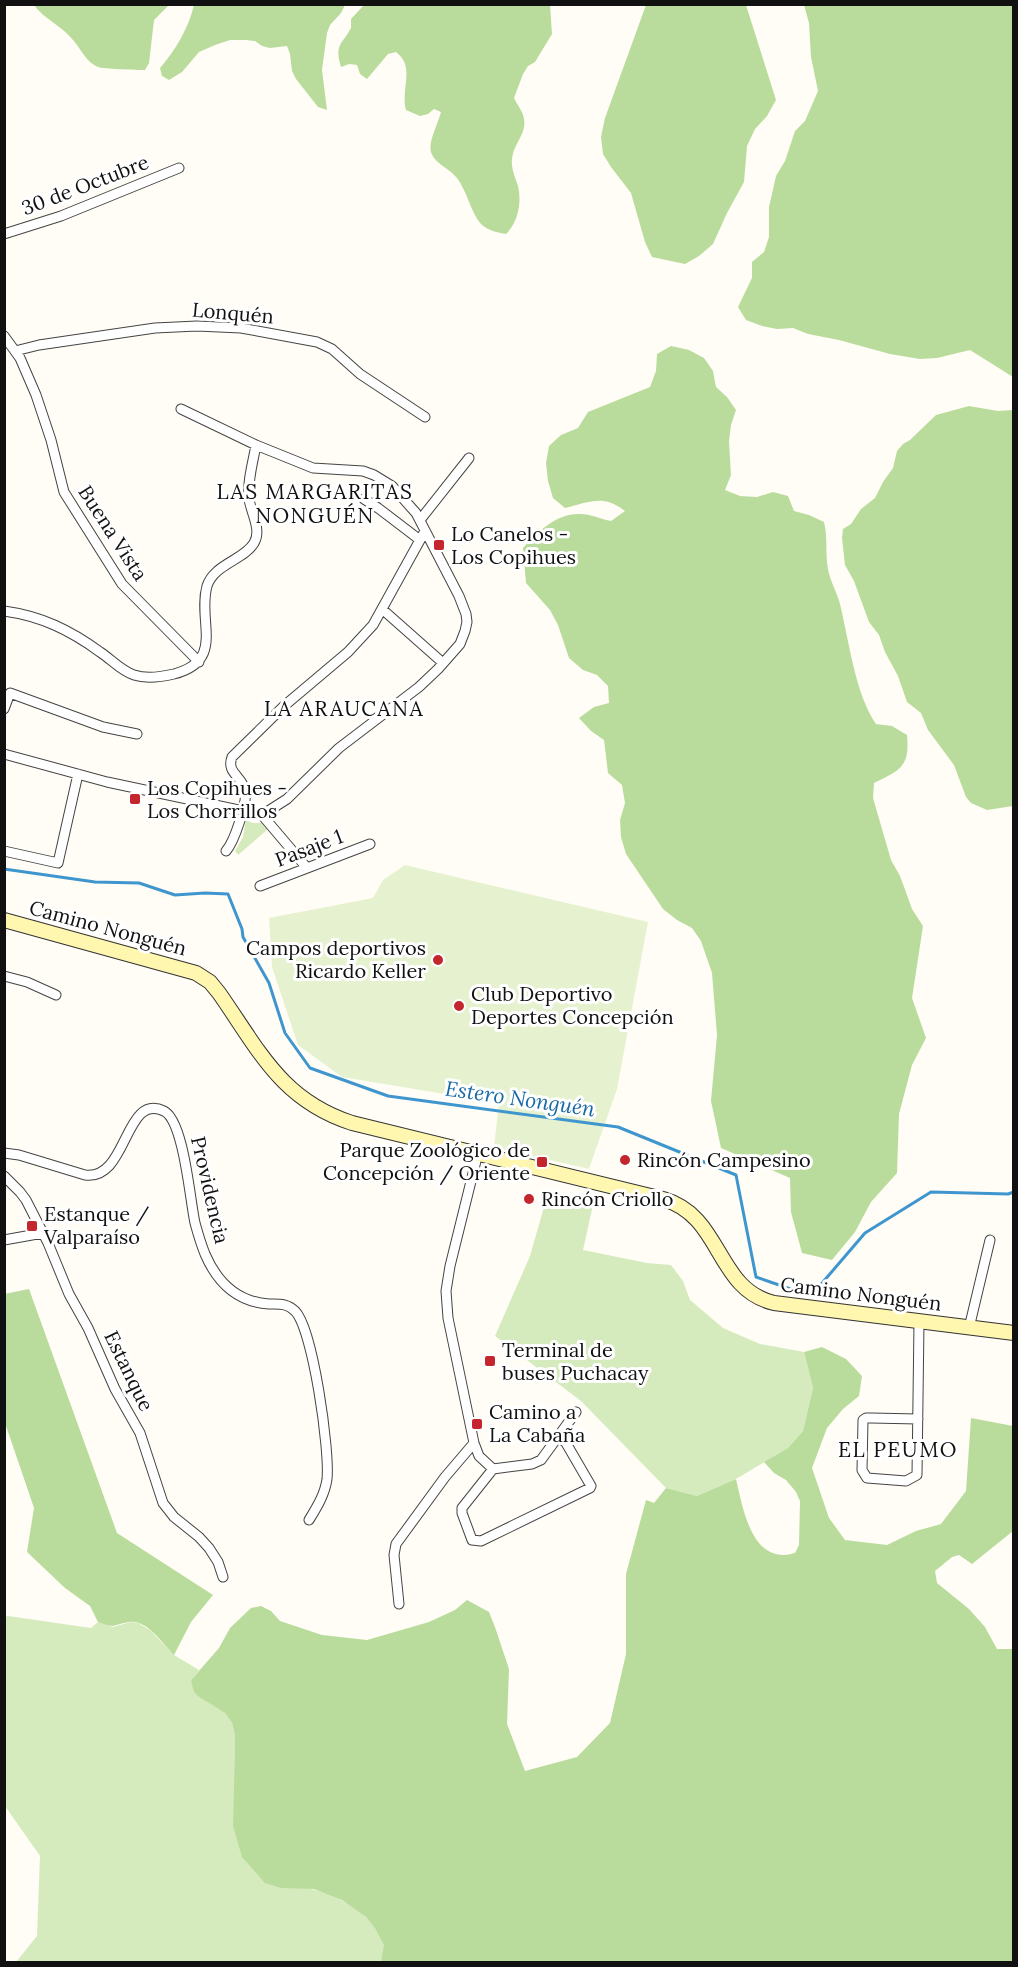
<svg xmlns="http://www.w3.org/2000/svg" width="1018" height="1967" font-family="Lora,serif">
<rect width="100%" height="100%" fill="#fffdf5"/>
<path fill="#d5ebbd" d="M246,820L253,823H262L267,830L238,855L235,851L243,837Z
M548,1193L593,1205L583,1250L647,1263L671,1265L683,1281L690,1300L723,1328L760,1344L804,1352L813,1388L803,1431L788,1448L736,1479L697,1496L666,1488L581,1401L495,1336L530,1256Z
M8,1616L91,1628L98,1622L113,1627L131,1622L138,1623L150,1630L174,1655L199,1670L191,1680L199,1697L225,1713L232,1723L235,1735V1751L281,1888C292,1888 304,1887 315,1890C339,1895 377,1918 384,1944C385,1949 382,1957 381,1962H16L37,1936L40,1856L5,1806L4,1617Z"/>
<path fill="#b9dc9c" d="M34,5H169L154,20L149,63L145,70C138,70 102,69 98,67C86,62 81,49 73,40C62,26 44,19 34,5Z
M194,5H345L341,13L330,25L327,33L322,70L327,110L318,107L296,79L292,71L290,54L287,46L270,48L262,46L255,41L246,40H230L215,45L199,52L182,72L169,80L162,76L160,68C175,51 189,27 194,5Z
M364,5H550L552,34L535,62L528,66L523,74L514,98C517,105 523,111 524,119C527,134 513,144 512,159C511,168 515,177 518,186C522,203 518,222 506,234C498,233 487,230 481,224C471,213 467,191 457,178C449,168 434,163 431,152C428,142 438,124 441,112L434,109L428,114L420,116L406,110C400,89 416,67 396,52L388,54L367,79L360,74L357,65L349,64L341,67C334,44 342,45 351,28V19Z
M646,5H746L776,100L767,116L755,129L747,146L744,182L727,213L713,244L699,256L685,264L652,257L645,242L631,193L611,167L603,154L601,137L605,118Z
M804,5H1013V377L970,350L937,358L920,359L890,354L839,340L808,334L793,328L777,329L762,326L746,320L738,307L752,278V262L764,252L769,237V207L776,176L785,161L795,131L805,121L818,91L811,57L809,23Z
M671,346L689,350L704,358L713,371L716,387L727,397L736,410L731,425L729,441L731,475L725,490L740,496L757,497L773,492L788,496L794,511L809,515L824,522C828,538 825,553 828,569C830,581 837,592 840,604C849,641 855,693 876,724L892,726L907,735C910,766 901,770 874,783L873,798L891,860L900,876L912,909L923,926L912,998L926,1038L912,1065L899,1114L897,1173L871,1202L855,1232L832,1260L802,1253L791,1212L790,1178L721,1148L711,1101L717,1035L712,973L701,941L692,928L677,920L663,909L626,854L621,837L620,820L625,803L622,785L608,773L604,740L591,731L579,718L594,707L609,703L608,686L597,675L583,670L569,658L558,625L550,610L526,583L523,548C536,533 556,514 578,514C588,513 601,519 611,521L625,511C603,494 590,502 565,508L553,498L548,481L546,463L549,446L561,435L578,428L588,412L650,387L656,371L657,354Z
M969,406L998,411L1013,410V806L987,810L971,803L966,797L954,765L928,730L921,713L907,702L898,676L885,652L879,635L869,622L854,581L845,565L842,538L843,529L851,524L861,509L875,498L883,482L893,468L897,451L903,444L910,440L936,415Z
M29,1289L117,1533L213,1595L191,1622L174,1655C163,1644 147,1619 129,1622C112,1625 116,1629 98,1622L90,1606L65,1588L27,1552L34,1508L5,1423L4,1294Z
M822,1347L846,1359L862,1376L859,1396L843,1409L827,1428L812,1468L829,1518L845,1540L887,1545L916,1531L941,1524L966,1491L971,1418L1013,1426V1531L972,1564L959,1555L952,1557L935,1571L937,1583L969,1609L985,1627L997,1649H1013V1962H381L384,1945L375,1928L366,1917L342,1900L314,1889L281,1888L265,1883L242,1857L233,1826L235,1751V1735L232,1723L225,1713L199,1697L194,1692L191,1680L219,1648L230,1628L251,1608L261,1606L271,1611L280,1621L322,1635L367,1640L429,1622L455,1610L467,1600L489,1612L495,1627L509,1669L507,1724L525,1771L577,1757L610,1723L626,1654V1574L646,1500L654,1503L666,1488L697,1496L736,1479C743,1509 752,1566 795,1553L799,1545L800,1501L796,1492L786,1480L774,1473L764,1462L788,1448L803,1431L813,1388L804,1352Z"/>
<path fill="#e6f2cf" d="M405,865L648,922L617,1089L589,1169L494,1147L499,1103L342,1077L298,1045L272,967L269,918L373,898L383,880Z"/>
<g fill="none" stroke-linecap="round" stroke-linejoin="round">
<path stroke="#3f96cf" stroke-width="3" d="M4,869L95,882L139,883L175,895L205,893L228,894L242,929L243,937L269,983L285,1033L310,1068L388,1096L618,1127L736,1175L756,1277L811,1296L865,1233L931,1192L1008,1194L1014,1192"/>
<defs>
<path id="minor" d="M4,234L61,216L179,168
M4,336L20,358L36,395L51,440L64,492L122,584L199,662
M15,351L39,345L155,328L197,326L241,328L317,342L332,349L360,374L425,417
M364,499L378,508L420,540
M420,520L469,458
M382,609L443,663
M4,611C41,616 70,630 100,652C111,659 121,671 134,675C146,679 161,677 174,674C226,660 197,622 207,586C214,564 244,560 254,543C262,530 251,513 249,499C247,482 253,462 256,445
M4,709L10,693L103,727L137,734
M4,754L107,782L262,815L287,799L339,748L419,687L438,669L460,644L465,631L467,622L466,614L459,596L416,513L392,486L374,475L363,471L313,468L256,445L181,409
M262,815L307,868
M4,851L58,863L78,774
M226,851C234,842 248,802 245,790C242,776 226,773 232,757L284,706L348,652L373,625L425,531
M260,886L370,844
M4,976L27,982L56,995
M4,1153L19,1155L85,1175C128,1181 124,1092 164,1111C184,1121 190,1201 195,1223C198,1234 201,1244 205,1254C217,1282 237,1302 269,1304C279,1304 287,1303 295,1311C313,1329 330,1451 327,1479C325,1494 317,1507 309,1520
M478,1153L450,1266L446,1291L448,1318L474,1443L479,1456L493,1469
M4,1176L20,1192L26,1200L48,1243L69,1294L88,1328L115,1389L140,1433L163,1503L174,1517L199,1537L209,1548L218,1562L223,1577
M4,1240L43,1233
M969,1328L990,1240
M918,1419L871,1418H866L863,1420L862,1470L867,1478L906,1481L917,1475L919,1322
M559,1436L566,1443L591,1486L590,1488L481,1541L472,1540L462,1513V1508L493,1469L532,1464L541,1460L576,1412
M399,1604L394,1555L396,1544L445,1477L474,1443"/>
<path id="secondary" d="M4,920L196,973L210,982L219,993C259,1050 281,1100 352,1123L663,1199C723,1216 715,1289 774,1303L1014,1333"/>
</defs>
<use href="#minor" stroke="#444" stroke-width="11"/>
<use href="#secondary" stroke="#333" stroke-width="16"/>
<use href="#minor" stroke="#fff" stroke-width="9"/>
<use href="#secondary" stroke="#fff6b0" stroke-width="14"/>
</g>
<g fill="#c4262e" stroke="#fff" stroke-width="2">
<rect x="433" y="539" width="12" height="12" rx="3"/>
<rect x="129" y="793" width="12" height="12" rx="3"/>
<circle cx="438" cy="960" r="6"/>
<circle cx="459" cy="1006" r="6"/>
<circle cx="625" cy="1160" r="6"/>
<rect x="536" y="1156" width="12" height="12" rx="3"/>
<circle cx="529" cy="1199" r="6"/>
<rect x="26" y="1220" width="12" height="12" rx="3"/>
<rect x="484" y="1355" width="12" height="12" rx="3"/>
<rect x="471" y="1418" width="12" height="12" rx="3"/>
</g>
<g text-anchor="middle" stroke-width="6" stroke-linejoin="round" paint-order="stroke">
<g font-size="20" fill="#111" stroke="#fff">
<text transform="translate(85 185) rotate(-21)" y="7">30 de Octubre</text>
<text transform="translate(233 313) rotate(5)" y="7">Lonquén</text>
<text transform="translate(113 533) rotate(57)" y="7">Buena Vista</text>
<text transform="translate(309 848) rotate(-21)" y="7">Pasaje 1</text>
<text transform="translate(108 928) rotate(15)" y="7">Camino Nonguén</text>
<text transform="translate(210 1190) rotate(77)" y="7">Providencia</text>
<text transform="translate(861 1294) rotate(7)" y="7">Camino Nonguén</text>
<text transform="translate(129 1371) rotate(64)" y="7">Estanque</text>
</g>
<g font-size="20" fill="#111" stroke="#fff" text-anchor="start">
<text x="451" y="541">Lo Canelos -<tspan x="451" dy="23">Los Copihues</tspan></text>
<text x="147" y="795">Los Copihues -<tspan x="147" dy="23">Los Chorrillos</tspan></text>
<text x="426" y="955" text-anchor="end">Campos deportivos<tspan x="426" dy="23">Ricardo Keller</tspan></text>
<text x="471" y="1001">Club Deportivo<tspan x="471" dy="23">Deportes Concepción</tspan></text>
<text x="530" y="1157" text-anchor="end">Parque Zoológico de<tspan x="530" dy="23">Concepción / Oriente</tspan></text>
<text x="637" y="1167">Rincón Campesino</text>
<text x="541" y="1206">Rincón Criollo</text>
<text x="44" y="1221">Estanque /<tspan x="44" dy="23">Valparaíso</tspan></text>
<text x="502" y="1357">Terminal de<tspan x="502" dy="23">buses Puchacay</tspan></text>
<text x="489" y="1419">Camino a<tspan x="489" dy="23">La Cabaña</tspan></text>
</g>
<g font-size="21" letter-spacing="1.5" fill="#111" stroke="#fff">
<text x="315" y="499">LAS MARGARITAS<tspan x="315" dy="24">NONGUÉN</tspan></text>
<text x="344" y="716">LA ARAUCANA</text>
<text x="898" y="1457">EL PEUMO</text>
</g>
<g font-size="21" font-style="italic" fill="#1768a6" stroke="#fff">
<text transform="translate(520 1099) rotate(8)" y="7">Estero Nonguén</text>
</g>
</g>
<rect width="1018" height="1967" fill="none" stroke="#111111" stroke-width="12"/>
</svg>
